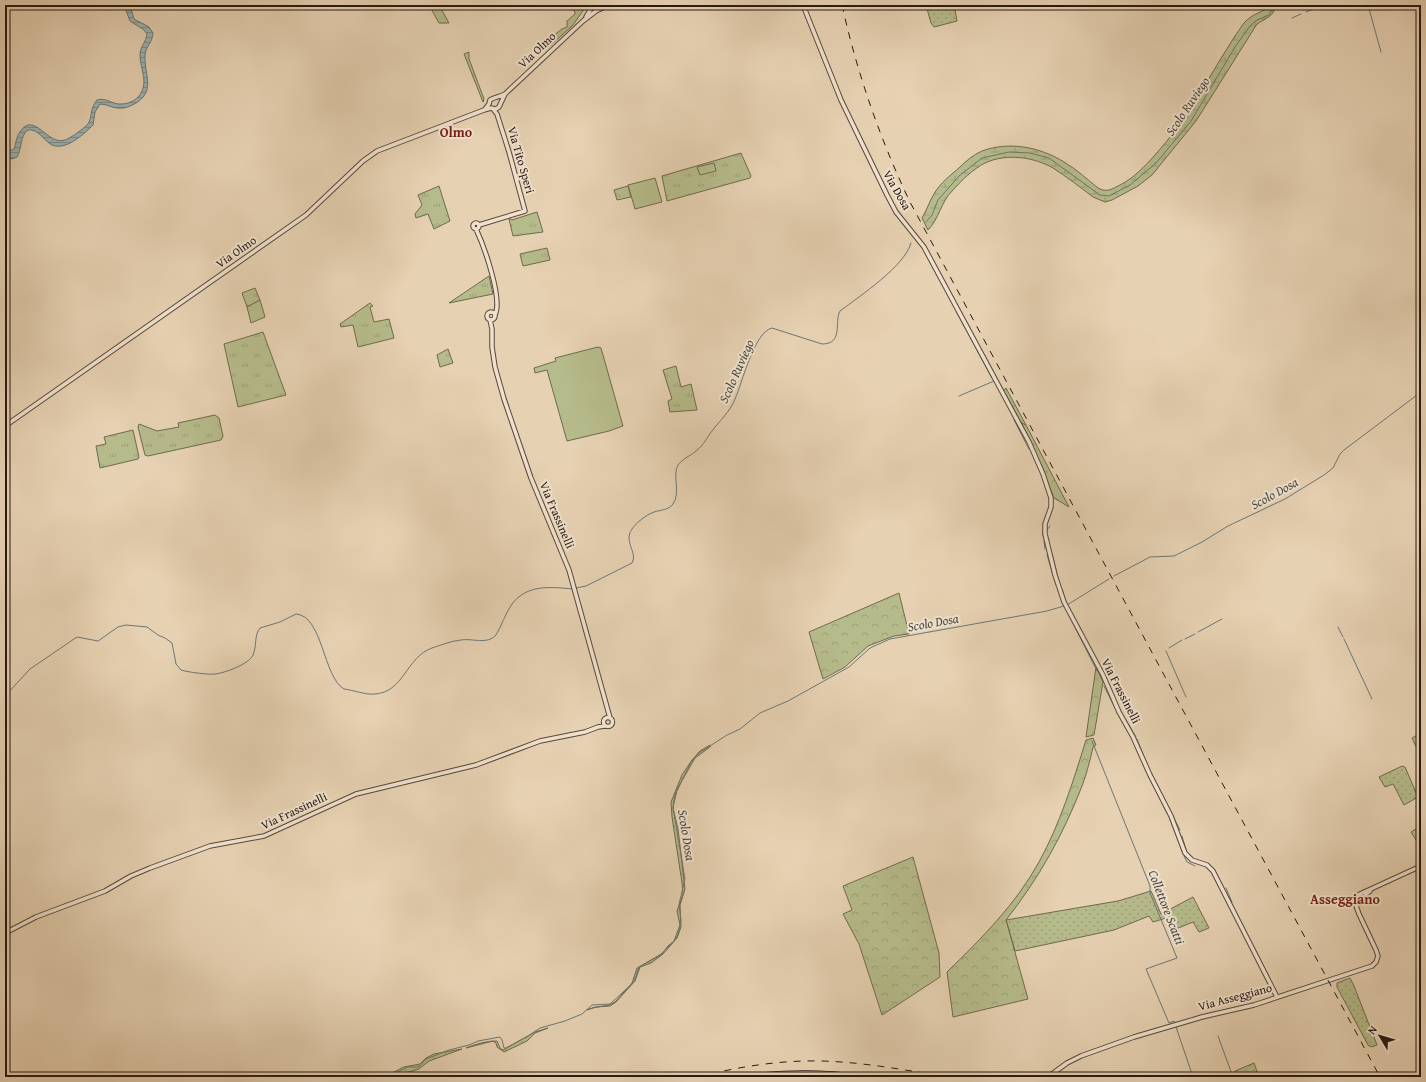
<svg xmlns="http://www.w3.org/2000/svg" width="1426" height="1082" font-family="'Gentium Book Plus',serif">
<defs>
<pattern id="grass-dots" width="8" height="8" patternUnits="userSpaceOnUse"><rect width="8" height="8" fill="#b6bb8b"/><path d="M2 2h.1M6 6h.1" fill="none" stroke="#9ca077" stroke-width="1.8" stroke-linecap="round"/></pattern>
<pattern id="forest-crowns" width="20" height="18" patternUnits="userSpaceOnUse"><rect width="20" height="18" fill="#b6bb8b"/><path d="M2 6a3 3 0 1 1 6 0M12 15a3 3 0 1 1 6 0" fill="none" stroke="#9ca077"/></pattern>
<pattern id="wetland-marsh" width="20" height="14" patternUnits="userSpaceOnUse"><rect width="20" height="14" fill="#b6bb8b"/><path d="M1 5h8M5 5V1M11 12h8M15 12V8" fill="none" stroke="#9ca077"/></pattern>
<pattern id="park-tufts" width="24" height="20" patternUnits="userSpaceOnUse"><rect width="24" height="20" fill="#b6bb8b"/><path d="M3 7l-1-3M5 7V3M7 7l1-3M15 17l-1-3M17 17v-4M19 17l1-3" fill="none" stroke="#9ca077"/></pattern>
<pattern id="water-rules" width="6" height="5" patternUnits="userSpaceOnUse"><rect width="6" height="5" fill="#9ab5b6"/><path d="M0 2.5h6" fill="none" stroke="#7e9293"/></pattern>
</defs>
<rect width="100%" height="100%" fill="#e6d1b2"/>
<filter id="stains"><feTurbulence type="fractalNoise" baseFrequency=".005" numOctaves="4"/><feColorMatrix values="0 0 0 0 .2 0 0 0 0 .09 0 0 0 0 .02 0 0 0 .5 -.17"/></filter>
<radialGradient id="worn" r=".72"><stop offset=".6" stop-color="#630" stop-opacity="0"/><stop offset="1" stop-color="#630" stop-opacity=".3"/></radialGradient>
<path fill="url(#grass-dots)" stroke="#6f6a4e" d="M926,5H954L957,21L934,27L931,23Z
M1006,388L1026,425L1021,423L1003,391Z
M710,745V747L695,758L676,791L674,800L673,809L678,829L685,889L680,905L681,927L677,938L663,954L651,963L640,967L635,981L616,1002L610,1006L596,1007L587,1010L592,1008L609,1005L615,1002L632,983L637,968L661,955L668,946L674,941L680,925L677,911L683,894L682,883L672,817L671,802L682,775L692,760L700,751Z
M1402,766L1405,767L1418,797L1404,805L1393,784L1385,787L1379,777Z
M1421,826V848L1411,832Z
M1151,891L1161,914L1193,897L1209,928L1199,932L1193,922L1171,931L1166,918L1153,922L1149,916L1114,930L1015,951L1006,920L1118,901Z
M1350,978L1354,986L1377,1045L1371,1047L1368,1045L1337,987V983Z
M548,1028L535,1033L527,1041L504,1052L497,1047L496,1043L493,1041L466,1048C476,1044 486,1041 497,1041L500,1048L503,1050L535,1032Z
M462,1049L429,1061L419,1069L393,1077H384L404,1067L420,1064L426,1058L434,1054Z
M1254,1063L1259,1077H1237L1235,1071Z"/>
<path fill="url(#forest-crowns)" stroke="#6f6a4e" d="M1021,423L1026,425L1069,507L1054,498L1045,476V473Z
M899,593L909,634L894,636L868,646L845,667L823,679L809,632Z
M1096,667L1103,682L1094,735L1086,737Z
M1093,738L1096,745L1093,747C1090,760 1087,773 1082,786C1063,835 1039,878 1006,920L1028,999L953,1017L947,972C981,939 1016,904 1039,862C1060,824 1073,782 1086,740Z
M913,857L939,953L940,977L882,1015L859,944L843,914L852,910L843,886Z"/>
<path fill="url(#wetland-marsh)" stroke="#6f6a4e" d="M1268,5L1274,11C1271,17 1263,20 1257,24L1196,121L1152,175L1138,186L1112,200L1105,202L1093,197C1080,187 1067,177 1053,168C1034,157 1006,153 985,163C973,169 961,181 952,191C941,202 939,219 928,230L922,218C927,210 929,202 934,194C940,183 951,175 960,167C966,161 973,155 982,151C1009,141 1040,147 1064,162C1076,169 1087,179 1098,188C1107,193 1112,189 1120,185C1134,178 1145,166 1155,155C1188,119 1209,76 1235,36C1240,29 1244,21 1251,17C1257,12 1264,13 1268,5Z"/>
<path fill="url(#park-tufts)" stroke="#6f6a4e" d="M429,5H443L440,7L449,23H439Z
M569,5H587L573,25L550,46L548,40L562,29L567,27V21L575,14V12Z
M469,53V59L484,99L483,102L464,54L469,52Z
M741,153L751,176L750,178L667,201L662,176Z
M439,186L450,221L434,229L428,214L416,218L415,214L422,205L418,195Z
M628,186L631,197L617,200L614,190Z
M537,212L543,232L513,236L509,219H511L512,220Z
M547,248L550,260L523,266L520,254Z
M489,276L493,294L449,303Z
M255,288L260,300L247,307L242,293Z
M370,303L373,306L370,307L374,322L389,319L394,338L358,347L353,325L341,327L340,324Z
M263,332L286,395L238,407L224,344Z
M448,349L453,363L440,367L437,355Z
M676,366L681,387L691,384L697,410L670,412L668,401L672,399L663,370Z
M215,415L219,418L223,436L221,440L148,456L145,455L138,427L139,424L157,431L179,427L178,423Z
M133,430L139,457L138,459L100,468L96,446L106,444L104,437Z"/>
<path fill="#b6bb8b" stroke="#6f6a4e" d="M714,163L716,171L700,175L697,167Z
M655,178L662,202L635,209L628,185Z
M260,300L265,317L251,323L247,307Z
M598,347L601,348L623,426L609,431L567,441L547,370L535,373L534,368L556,361L555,358Z
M1421,733V757L1412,738Z"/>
<path fill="url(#water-rules)" stroke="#6c7774" d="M124,5H130L134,19L149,27L153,33C153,42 145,47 145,56C144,74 156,91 136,103C131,106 124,109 118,108C112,108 107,104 100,104L95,112L93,125C84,134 66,151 52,145C44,141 38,128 28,130C20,135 22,149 17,157L12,159L5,156V150L9,151L14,149C16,144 16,137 20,132C34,110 47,146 65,140C71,138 83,129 88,124C93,116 89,110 97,100C106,97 113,105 121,104C128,104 134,101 138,97C150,84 140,69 140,55C140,47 146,42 147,34L144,30L130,21Z"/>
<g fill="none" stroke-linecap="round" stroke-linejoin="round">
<path stroke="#6c7774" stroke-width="1" d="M1368,5L1381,52
M1306,12L1324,5
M1292,18L1301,14
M926,222L932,215L938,200L959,176L982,158L1009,152L1030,153L1049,158L1100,195L1109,196L1130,185L1156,163L1191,121L1235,47L1250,26L1257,20L1269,15L1274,5
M957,313L992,378
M959,396L994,381
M1014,420L1029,449
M1047,530L1050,526
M1043,532V536
M1044,541L1045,549
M1052,554L1059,581
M1047,555L1056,585
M1114,576L1150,557L1174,556L1202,542L1228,526L1285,499L1324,475L1333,468L1340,454L1344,450L1421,392
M576,588L586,586L632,563C638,552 623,542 632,529C637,522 646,515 654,512C660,510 669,510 673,504C681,493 672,475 678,465C682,459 692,455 697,450C704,445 707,437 712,431C720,420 730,412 735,399C742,384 754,332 772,328L822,344C844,344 834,321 840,311C860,296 905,266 911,243
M1062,589L1066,601
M1058,591L1061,598
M1067,605L1109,579
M1069,615L1097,671
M1338,627L1343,637
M1198,632L1222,619
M1185,639L1195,634
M1344,639L1372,699
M1169,648L1182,640
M1166,651L1186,697
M1104,686L1120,718
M5,696L30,669L77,637L98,641L118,627L126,625L147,627L158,635L165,638L172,643L176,664L181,670C187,672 209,675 215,674C225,673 249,664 253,655C257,646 254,635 260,628L280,622L296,614C323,616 323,677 344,689C353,690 366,695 374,694C404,693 406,657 432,648C441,645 451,641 461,640C473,638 487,645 496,635C502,625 505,614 512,604C527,584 551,587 573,589
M1121,712L1136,737
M1132,739L1146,771L1160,799
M1137,739L1148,767L1180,830
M1092,741L1150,886V893L1177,958L1146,969L1169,1023L1174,1021L1193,1077
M1162,803L1167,813
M1169,816L1170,820
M1172,824L1183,853
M1182,836L1187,853
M1184,856L1187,862L1195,866
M1226,888L1232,902
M1218,1036L1233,1077
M389,1077L407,1067H419L426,1059L449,1050L469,1045L478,1041L500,1037L502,1040L504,1048H506L528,1036L540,1028L565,1021L582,1014L592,1005L610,1004L634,982L639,967L661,954L674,941L678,935L681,921L679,904L685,879L673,807L677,791L691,762L699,753L727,735L740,729L760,713L788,701L849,667L870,648L890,639L1047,611L1064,606"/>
<defs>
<path id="minor" d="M803,5L841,100L887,195L896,212L924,247L1029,442L1043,474L1051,498V507L1045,524V534L1055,575L1064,602L1103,675L1119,712L1133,737L1150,775L1171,816L1185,853L1192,860L1207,865L1213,871L1277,997
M586,17L593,5
M485,109L489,104L490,100C494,97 500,97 505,94L583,21L596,11L609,5
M473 226a3 3 0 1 1 6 0a3 3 0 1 1-6 0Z
M479,225L525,211L509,152L497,114L493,109
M476,229C484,246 503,299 495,315
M487 316a4 4 0 1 1 8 0a4 4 0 1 1-8 0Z
M490,320L492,329V347L495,367L504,399L531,478L569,570L610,718
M5,426L306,215L363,161L377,151L484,110L491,108L496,109L499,107L505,94
M603.5 722a4.5 4.5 0 1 1 9 0a4.5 4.5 0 1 1-9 0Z
M1370,891L1361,899L1360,903L1357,904L1355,902V897L1360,894L1421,866
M5,933L36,917L105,891L131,876L150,868L210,846L264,836L356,794L476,765L540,741L585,732L598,727L605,726
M1048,1077L1067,1063L1081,1056L1134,1037L1202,1017L1254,1005L1372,966L1376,962L1378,956L1376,950L1359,914L1355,903"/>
<path id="major" d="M748,1077C785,1072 824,1072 861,1077"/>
</defs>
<use href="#minor" stroke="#58473a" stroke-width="5.5"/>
<use href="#major" stroke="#281912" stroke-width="6"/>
<use href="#minor" stroke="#efe1cd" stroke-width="3.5"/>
<use href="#major" stroke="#e3b879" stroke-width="4.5"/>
<path stroke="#281912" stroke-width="1" stroke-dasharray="7 7" stroke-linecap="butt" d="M842,5C857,73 880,139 910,202L1380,1077
M697,1077C738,1067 779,1060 821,1061C865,1062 908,1071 951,1077"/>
</g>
<g text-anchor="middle" stroke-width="4" stroke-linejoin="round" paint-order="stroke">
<g font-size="12" fill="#281912" stroke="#efe1cd">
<text transform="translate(537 50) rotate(-43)" y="4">Via Olmo</text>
<text transform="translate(521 160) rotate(74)" y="4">Via Tito Speri</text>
<text transform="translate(897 190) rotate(60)" y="4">Via Dosa</text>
<text transform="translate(236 252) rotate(-35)" y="4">Via Olmo</text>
<text transform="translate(557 515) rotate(67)" y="4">Via Frassinelli</text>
<text transform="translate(1121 691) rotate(63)" y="4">Via Frassinelli</text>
<text transform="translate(294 811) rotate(-25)" y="4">Via Frassinelli</text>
<text transform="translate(1235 997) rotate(-15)" y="4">Via Asseggiano</text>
</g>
<g font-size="13" font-style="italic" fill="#4a4843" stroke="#efe1cd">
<text transform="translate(1187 106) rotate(-56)" y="5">Scolo Ruviego</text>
<text transform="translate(736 371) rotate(-66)" y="5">Scolo Ruviego</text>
<text transform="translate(1274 493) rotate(-29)" y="5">Scolo Dosa</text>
<text transform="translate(933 622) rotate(-10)" y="5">Scolo Dosa</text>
<text transform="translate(687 835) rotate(81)" y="5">Scolo Dosa</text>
<text transform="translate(1167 907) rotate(69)" y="5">Collettore Scatti</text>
</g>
<g font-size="14" font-weight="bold" fill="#7a1f14" stroke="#efe1cd">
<text x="456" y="137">Olmo</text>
<text x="1345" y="904">Asseggiano</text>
</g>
</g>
<rect width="1426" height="1082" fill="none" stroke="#e6d1b2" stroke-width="20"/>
<rect x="6" y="6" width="1414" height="1070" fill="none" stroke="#281912" stroke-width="2"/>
<rect x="10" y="10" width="1406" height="1062" fill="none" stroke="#281912"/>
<g transform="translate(1380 1036) rotate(308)" stroke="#efe1cd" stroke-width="3" paint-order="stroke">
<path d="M0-3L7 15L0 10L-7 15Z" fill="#281912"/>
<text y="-6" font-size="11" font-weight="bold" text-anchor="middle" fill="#281912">N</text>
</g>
<rect width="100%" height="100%" filter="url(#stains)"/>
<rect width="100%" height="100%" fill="url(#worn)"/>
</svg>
